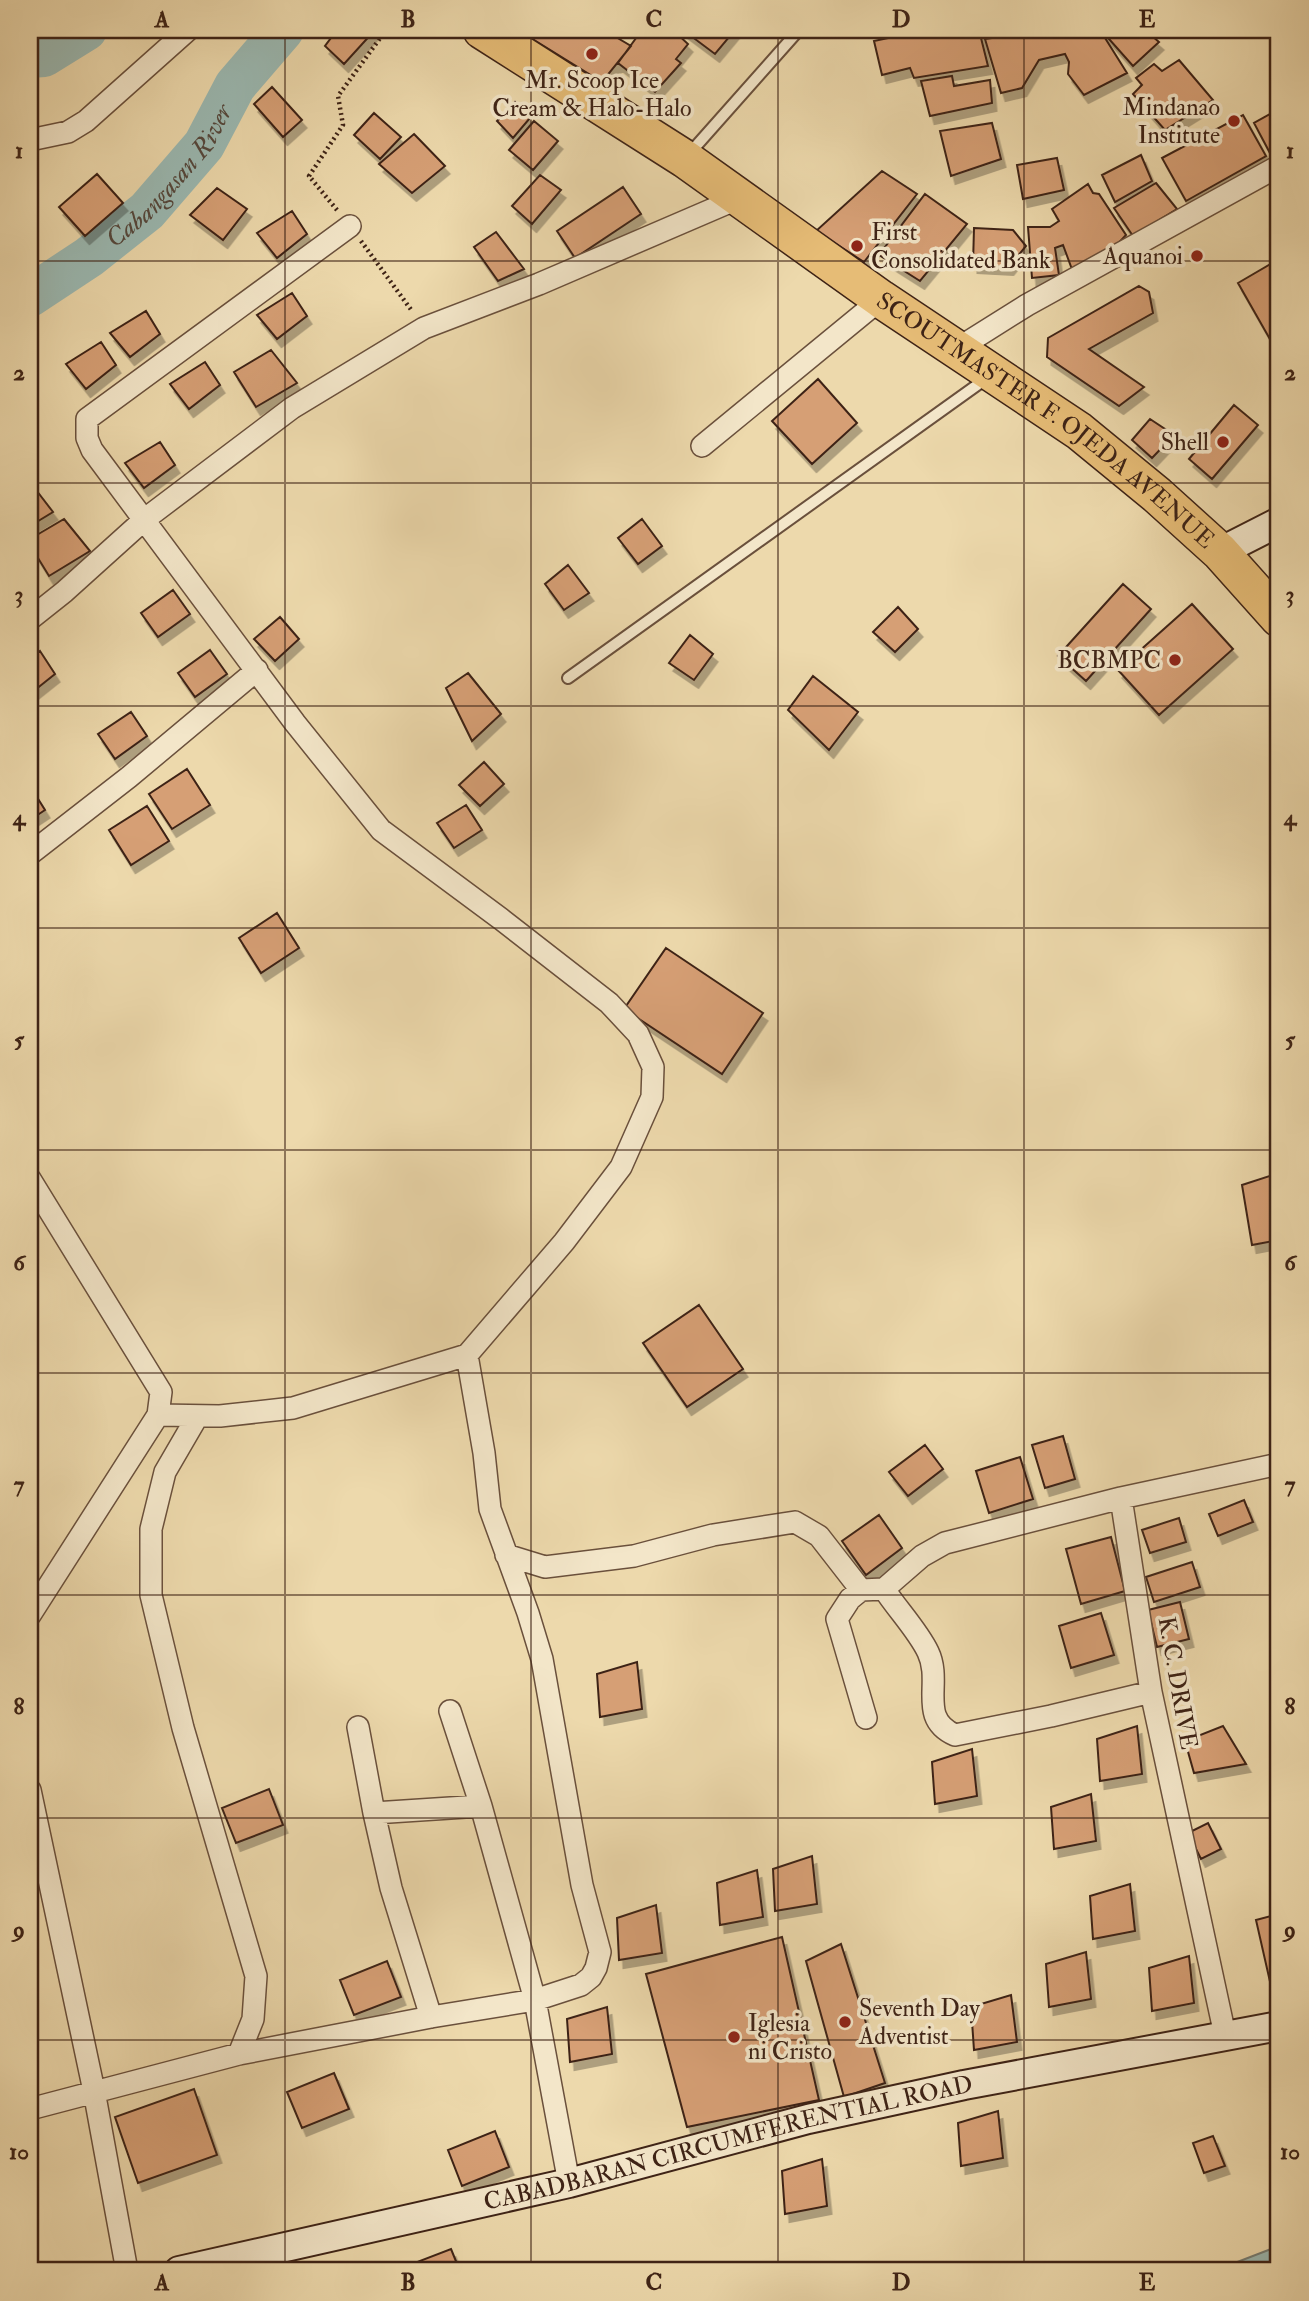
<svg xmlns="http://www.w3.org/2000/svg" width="1309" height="2301" font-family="'IM FELL Double Pica',serif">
<defs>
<filter id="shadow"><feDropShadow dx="4.5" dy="8" stdDeviation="0" flood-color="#0004"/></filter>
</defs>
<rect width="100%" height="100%" fill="#edd9ac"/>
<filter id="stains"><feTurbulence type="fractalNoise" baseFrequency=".00286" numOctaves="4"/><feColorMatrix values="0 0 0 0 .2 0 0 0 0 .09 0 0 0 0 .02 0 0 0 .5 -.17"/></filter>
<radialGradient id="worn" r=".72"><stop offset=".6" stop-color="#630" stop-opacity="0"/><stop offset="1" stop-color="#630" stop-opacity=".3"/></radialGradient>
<path fill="#9bb9b2" stroke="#767d74" stroke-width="2" d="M1279,2246V2271H1214Z"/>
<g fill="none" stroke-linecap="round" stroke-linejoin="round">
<g stroke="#9bb9b2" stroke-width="42">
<path d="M30,57L44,56L86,30"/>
<path id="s1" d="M30,296L89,257L147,211L204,145L235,86L283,30"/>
</g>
</g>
<path fill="#d69f74" stroke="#3e2316" stroke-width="2" filter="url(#shadow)" d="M337,30H372L374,31L344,64L325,46Z
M518,30H604L631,46L602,82Z
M649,30H663L669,35L674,31L688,44L676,59L681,63L655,92L618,63L639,34H645Z
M683,30H735L715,54Z
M926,30H979L988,66L914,78L910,68L882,75L874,41Z
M1047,30H1100L1127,73L1084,95L1068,74L1069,62L1065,54L1039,60L1022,88L1001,93L985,39Z
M1101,30H1145L1159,42L1133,66Z
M1179,60L1213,100L1165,130L1133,94L1142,85L1136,78L1154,64L1162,71Z
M952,76L954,86L990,80L992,103L930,116L921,81Z
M272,87L302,120L283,137L254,104Z
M515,102L530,118L513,138L497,121Z
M1279,109V150L1271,155L1254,123Z
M374,113L401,137L380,159L354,135Z
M1243,115L1266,156L1186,201L1162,158Z
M534,121L558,141L533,170L509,150Z
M992,123L1001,159L951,176L940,131Z
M414,134L445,166L412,193L379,164Z
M1141,155L1152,181L1115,202L1102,175Z
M1057,158L1064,190L1023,199L1017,165Z
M882,171L917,194L864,262L816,231Z
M97,174L123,203L85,236L59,207Z
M540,175L561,190L532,224L512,206Z
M1156,183L1177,209L1133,236L1114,208Z
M1088,184L1093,193L1099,194L1126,235L1113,249L1073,272L1063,245L1055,248L1059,275L1032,278L1028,227H1050L1059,221L1052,209Z
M623,187L641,214L575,258L557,231Z
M217,188L247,209L223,240L190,215Z
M925,194L967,224L920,281L879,255Z
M292,211L307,234L277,258L257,233Z
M974,228L1013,230L1026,246L1009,267L973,265Z
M496,232L524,269L498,281L474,247Z
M1279,259V355L1238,283Z
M1139,286L1149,292L1153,313L1089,349L1144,387L1119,406L1047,357L1048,338Z
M292,293L307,316L277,339L257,315Z
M146,311L160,334L130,357L110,333Z
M101,342L116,365L86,389L66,364Z
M271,350L297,383L256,407L234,372Z
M205,362L220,385L189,409L170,384Z
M818,379L857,423L812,464L772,421Z
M1234,405L1258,425L1212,479L1189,459Z
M1150,419L1174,435L1152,458L1132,440Z
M160,442L175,465L144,488L125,463Z
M30,482L53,512L30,526Z
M64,519L90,551L49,576L30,545V539Z
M642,519L662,546L638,564L618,538Z
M568,565L589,593L564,610L545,584Z
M1123,584L1151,609L1086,681L1058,656Z
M173,590L190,614L158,637L141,613Z
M1192,604L1233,649L1159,715L1118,670Z
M898,607L918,629L895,652L873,632Z
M280,617L299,639L275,661L254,639Z
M690,635L713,654L694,680L669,663Z
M210,650L227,674L195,697L178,673Z
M40,651L55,674L30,694V658Z
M468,673L501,714L472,741L446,688Z
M813,676L858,712L829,750L788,710Z
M131,712L147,736L115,759L98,734Z
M484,762L504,784L480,806L459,785Z
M187,769L210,805L172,829L149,794Z
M30,786L45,810L30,820Z
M466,805L482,830L454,848L437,823Z
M147,806L169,841L131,865L109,830Z
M277,913L299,948L261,973L239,938Z
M666,948L763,1013L722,1074L624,1009Z
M1279,1173V1240L1252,1245L1242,1185Z
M699,1305L743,1369L687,1407L643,1343Z
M1063,1436L1075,1479L1045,1488L1032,1445Z
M925,1445L943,1469L908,1496L889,1472Z
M1020,1457L1033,1499L989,1513L976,1471Z
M1244,1500L1253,1522L1218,1536L1209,1514Z
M879,1515L902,1548L866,1575L842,1541Z
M1179,1518L1186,1542L1150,1553L1142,1530Z
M1111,1537L1125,1591L1081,1604L1066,1549Z
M1192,1562L1200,1587L1154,1602L1146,1577Z
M1180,1602L1189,1639L1157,1647L1148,1610Z
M1101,1613L1114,1655L1071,1668L1059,1626Z
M637,1662L642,1709L600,1717L597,1674Z
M1137,1726L1142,1774L1100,1781L1097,1739Z
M1223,1726L1246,1764L1194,1773L1185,1741Z
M972,1749L977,1796L935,1804L932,1762Z
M269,1789L283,1825L236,1843L222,1808Z
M1091,1794L1096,1841L1054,1849L1051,1807Z
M1208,1823L1221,1849L1201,1859L1188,1833Z
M812,1856L817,1904L775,1911L773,1869Z
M757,1870L763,1917L720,1925L717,1883Z
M1130,1884L1135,1931L1093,1939L1090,1896Z
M656,1905L662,1953L619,1960L617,1918Z
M1279,1914V1993L1273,1995L1256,1920Z
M782,1937L819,2100L687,2127L646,1974Z
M841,1944L885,2083L844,2097L806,1961Z
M1086,1952L1091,1999L1049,2007L1046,1964Z
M1189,1956L1194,2003L1152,2011L1149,1968Z
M387,1961L401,1997L354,2015L340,1980Z
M1011,1995L1017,2042L974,2050L971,2007Z
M607,2007L612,2054L570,2062L567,2019Z
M334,2073L349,2109L302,2128L287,2092Z
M194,2089L217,2155L138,2183L115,2117Z
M998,2111L1003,2158L961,2166L958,2123Z
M495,2131L509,2167L462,2186L448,2150Z
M1213,2136L1225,2166L1204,2173L1193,2143Z
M822,2159L827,2206L785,2214L782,2171Z
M451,2249L460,2271H405L404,2267Z"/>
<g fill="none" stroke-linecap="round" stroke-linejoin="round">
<defs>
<path id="lane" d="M689,154L799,30
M568,678L987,378"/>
<path id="street" d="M30,140L68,132L86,121L188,30
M957,349L1027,305L1279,166
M702,446L881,299
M30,619L64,592L145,519L292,408L424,328L539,284L739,198
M30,854L129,777L257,670
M30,1179L161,1392L158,1415L30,1615
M158,1415L220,1416L293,1408L467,1355L564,1242L621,1167L652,1097L653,1067L638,1034L609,1003L501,919L381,830L295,723L92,450L87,438V419L350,226
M197,1417L165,1472L151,1529V1595L183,1728L256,1976L253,2019L239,2054
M506,1555L545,1567L634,1556L713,1535L795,1522L819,1536L861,1590
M884,1589C897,1609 918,1631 928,1652C943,1683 917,1718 955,1735L1051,1716L1151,1692
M450,1711L481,1806L535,2000L569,2183
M866,1718L837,1619L850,1599L861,1590L884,1589L922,1556L945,1543L1121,1498
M358,1727L374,1813L391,1888L431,2017
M30,1790L94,2091L127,2271
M374,1813L481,1806
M1225,2035L1151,1692L1121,1498L1279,1464
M30,2109L239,2054L431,2017L535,2000L581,1985L591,1977L596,1968L600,1952L582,1885L542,1659L528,1613L490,1509L484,1453L467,1355"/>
<g id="secondary">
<path d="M1220,552L1279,522"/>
<path id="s2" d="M179,2271L569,2183L808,2119L964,2085L1279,2026"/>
</g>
<g id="highway">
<path id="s3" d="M482,30L685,159L881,299L1079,431L1157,495L1220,552L1279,618"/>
</g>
</defs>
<use href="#lane" stroke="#6a503c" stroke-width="14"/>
<use href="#street" stroke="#6a503c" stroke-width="24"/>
<use href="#secondary" stroke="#3e2316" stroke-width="32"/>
<use href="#highway" stroke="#3e2316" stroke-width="40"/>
<path stroke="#3e2316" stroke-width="4.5" stroke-dasharray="2 3.5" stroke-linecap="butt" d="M337,210L309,176L343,125L338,96L386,30
M361,241L412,311"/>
<use href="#lane" stroke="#f3e6c9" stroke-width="10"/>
<use href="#street" stroke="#f3e6c9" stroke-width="21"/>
<use href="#secondary" stroke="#f3e6c9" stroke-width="28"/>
<use href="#highway" stroke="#e6bc76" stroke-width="37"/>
</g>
<path fill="none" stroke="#3e2316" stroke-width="2" stroke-opacity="0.55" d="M285,30V2271M531,30V2271M778,30V2271M1024,30V2271M30,261H1279M30,483H1279M30,706H1279M30,928H1279M30,1150H1279M30,1373H1279M30,1595H1279M30,1818H1279M30,2040H1279"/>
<g fill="#8f2418" stroke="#f3e6c9" stroke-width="2.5">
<circle cx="592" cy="54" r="7"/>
<circle cx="1234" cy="121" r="7"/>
<circle cx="857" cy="246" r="7"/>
<circle cx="1197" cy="256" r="7"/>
<circle cx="1223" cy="442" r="7"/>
<circle cx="1175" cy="660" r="7"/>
<circle cx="845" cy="2022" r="7"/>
<circle cx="734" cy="2037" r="7"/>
</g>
<g text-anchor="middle" stroke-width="7" stroke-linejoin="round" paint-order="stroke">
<g font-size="24" fill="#3e2316" stroke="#f3e6c9" text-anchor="end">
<text x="592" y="88" text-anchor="middle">Mr. Scoop Ice<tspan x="592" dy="28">Cream &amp; Halo-Halo</tspan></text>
<text x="1220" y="115">Mindanao<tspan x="1220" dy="28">Institute</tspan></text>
<text x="871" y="240" text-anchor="start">First<tspan x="871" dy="28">Consolidated Bank</tspan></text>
<text x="1183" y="264">Aquanoi</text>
<text x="1209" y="450">Shell</text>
<text x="1161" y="668">BCBMPC</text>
<text x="859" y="2016" text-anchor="start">Seventh Day<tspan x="859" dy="28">Adventist</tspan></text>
<text x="748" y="2031" text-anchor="start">Iglesia<tspan x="748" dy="28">ni Cristo</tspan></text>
</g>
<g font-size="24" fill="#3e2316" stroke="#f3e6c9">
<text dy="8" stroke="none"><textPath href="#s3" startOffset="686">SCOUTMASTER F. OJEDA AVENUE</textPath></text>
<text transform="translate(1178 1683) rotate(80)" y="8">K. C. DRIVE</text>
<text dy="8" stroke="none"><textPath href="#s2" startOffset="564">CABADBARAN CIRCUMFERENTIAL ROAD</textPath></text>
</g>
<g font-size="26" font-style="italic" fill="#55483d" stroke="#f3e6c9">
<text dy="9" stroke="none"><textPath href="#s1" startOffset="186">Cabangasan River</textPath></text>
</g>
</g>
<rect width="1309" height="2301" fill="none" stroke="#edd9ac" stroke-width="77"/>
<rect x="38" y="38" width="1232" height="2224" fill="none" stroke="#3e2316" stroke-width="2.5"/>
<g font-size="23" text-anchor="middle" font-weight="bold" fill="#3e2316">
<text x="162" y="27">A</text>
<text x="408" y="27">B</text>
<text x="654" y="27">C</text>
<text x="901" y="27">D</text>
<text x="1147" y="27">E</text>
<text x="19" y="158">1</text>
<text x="1290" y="158">1</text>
<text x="19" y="380">2</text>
<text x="1290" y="380">2</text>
<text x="19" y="602">3</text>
<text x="1290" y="602">3</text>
<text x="19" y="825">4</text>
<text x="1290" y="825">4</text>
<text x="19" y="1047">5</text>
<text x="1290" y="1047">5</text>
<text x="19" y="1270">6</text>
<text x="1290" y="1270">6</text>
<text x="19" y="1492">7</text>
<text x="1290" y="1492">7</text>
<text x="19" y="1714">8</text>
<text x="1290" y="1714">8</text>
<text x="19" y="1937">9</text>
<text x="1290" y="1937">9</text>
<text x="19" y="2159">10</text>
<text x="1290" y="2159">10</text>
<text x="162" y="2290">A</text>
<text x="408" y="2290">B</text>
<text x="654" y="2290">C</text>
<text x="901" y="2290">D</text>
<text x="1147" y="2290">E</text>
</g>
<rect width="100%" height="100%" filter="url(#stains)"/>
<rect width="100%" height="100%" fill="url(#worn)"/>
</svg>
